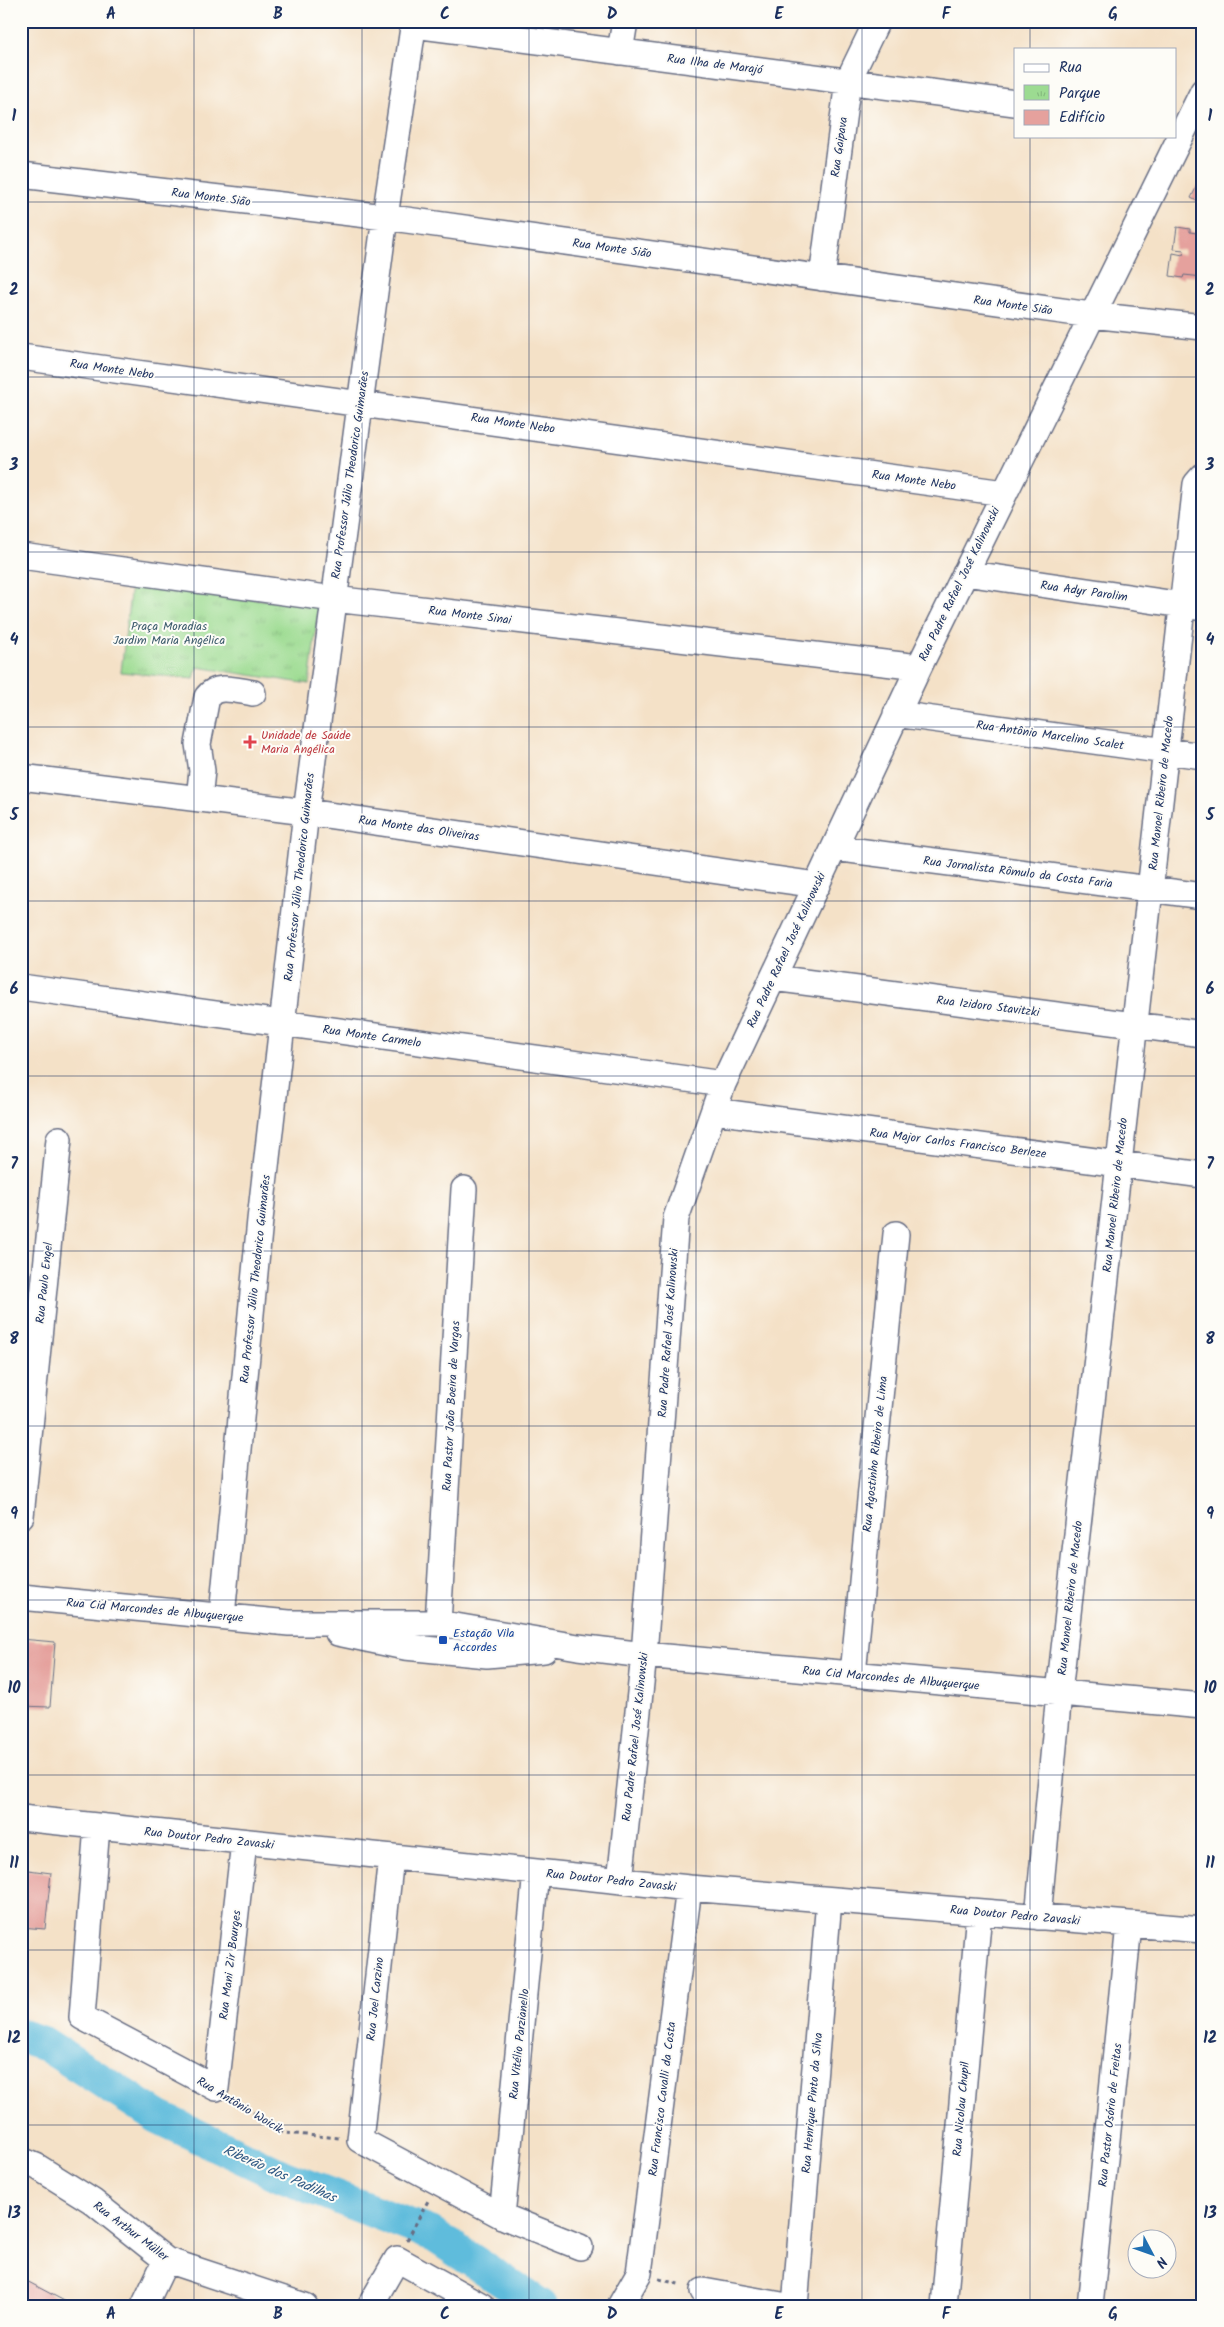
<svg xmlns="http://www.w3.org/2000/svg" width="1224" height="2327" font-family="Kalam,sans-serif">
<defs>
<pattern id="park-tufts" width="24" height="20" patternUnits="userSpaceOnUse" patternTransform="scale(1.25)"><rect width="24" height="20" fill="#9cdb91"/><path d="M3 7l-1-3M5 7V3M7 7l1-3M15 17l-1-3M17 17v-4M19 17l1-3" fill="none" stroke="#86bc7f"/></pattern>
</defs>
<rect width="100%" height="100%" fill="#fdfcf7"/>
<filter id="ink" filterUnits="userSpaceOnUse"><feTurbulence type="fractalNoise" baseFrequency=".02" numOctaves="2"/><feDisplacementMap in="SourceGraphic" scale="10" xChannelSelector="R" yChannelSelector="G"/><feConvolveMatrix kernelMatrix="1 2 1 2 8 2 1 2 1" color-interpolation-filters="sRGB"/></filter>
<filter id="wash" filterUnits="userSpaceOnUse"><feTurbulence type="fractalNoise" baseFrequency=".0096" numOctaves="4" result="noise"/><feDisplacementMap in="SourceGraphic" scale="20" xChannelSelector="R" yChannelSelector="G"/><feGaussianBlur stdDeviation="1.12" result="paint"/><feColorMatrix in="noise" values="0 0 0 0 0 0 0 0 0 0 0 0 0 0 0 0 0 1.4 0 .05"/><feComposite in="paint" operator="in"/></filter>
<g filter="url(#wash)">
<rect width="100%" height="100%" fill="#f4e1c7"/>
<path fill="url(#park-tufts)" stroke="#5c8578" d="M131,585L319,606L309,684L197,667L194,679L121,672Z"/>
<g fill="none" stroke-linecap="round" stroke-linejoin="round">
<path stroke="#5ebcdc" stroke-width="34" d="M21,2036L43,2043L158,2117L284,2177L432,2234L541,2306"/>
</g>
<g id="blocks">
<path fill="#e5a19d" d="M1203,183V204L1191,198L1197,186L1200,188Z
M1177,227L1190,229V232L1203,234V277L1184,275L1183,278L1170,276L1173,253L1183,255L1184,250L1174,249Z
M21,1639L55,1642L50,1707L21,1706Z
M21,1869L51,1873L45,1929L21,1927Z
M21,2278L53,2295L74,2306H21Z"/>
</g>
</g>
<g filter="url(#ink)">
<use href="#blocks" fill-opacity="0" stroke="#676d83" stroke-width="1"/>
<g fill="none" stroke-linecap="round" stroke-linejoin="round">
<defs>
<path id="minor" d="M414,25L1015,103
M620,52L625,21
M21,175L385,217L1091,315L1203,327
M822,278L848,81L877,21
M21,357L1004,493
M21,556L334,599L919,667
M965,573L1203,608
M896,714L1203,756
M21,777L306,812L817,885
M199,799L202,771L198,744L207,697C217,683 238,691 253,693
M834,848L1203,896
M773,978L1203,1034
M21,987L723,1084
M714,1111L1203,1175
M21,1516L59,1139
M21,1597L289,1623H438L578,1647L644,1655L1203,1706
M222,1616L260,1220L306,812L385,217L414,21
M438,1623L464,1189
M338,1633L405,1647L487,1655L544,1650
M853,1674L896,1234
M21,1818L689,1888L1203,1930
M97,1826L82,2017L216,2088L244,1842
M391,1857L360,2140L502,2216L580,2247
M620,1881L644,1655L676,1218L723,1084L919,667L1203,91
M1038,1917L1059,1693L1196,484L1203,476
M21,2160L36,2166L92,2201L166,2260L305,2306
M502,2216L536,1872
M703,2291L787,2306
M144,2306L166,2260
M370,2306L397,2259L482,2306
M620,2306L639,2273L689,1888
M795,2306L829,1900
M944,2306L979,1912
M1090,2306L1129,1925"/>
</defs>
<use href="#minor" stroke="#676d83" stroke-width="28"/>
<path stroke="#676d83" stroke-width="3" stroke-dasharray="4 4" stroke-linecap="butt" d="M233,2099L285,2133L339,2138
M407,2240L429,2199
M659,2279L682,2285"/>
<use href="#minor" stroke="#fff" stroke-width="25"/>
</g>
</g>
<path fill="none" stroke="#1b2f5e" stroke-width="1" stroke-opacity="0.55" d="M194,21V2306M362,21V2306M529,21V2306M696,21V2306M862,21V2306M1030,21V49M1030,136V2306M21,202H1203M21,377H1203M21,552H1203M21,727H1203M21,901H1203M21,1076H1203M21,1251H1203M21,1426H1203M21,1600H1203M21,1775H1203M21,1950H1203M21,2125H1203"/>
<path fill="#e0444e" stroke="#fdfcf7" stroke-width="2" d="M247.5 734.5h5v5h5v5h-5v5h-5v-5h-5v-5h5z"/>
<rect fill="#1a4fb4" stroke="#fdfcf7" stroke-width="2" x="438" y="1635" width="10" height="10" rx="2.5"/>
<g text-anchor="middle" stroke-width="4" stroke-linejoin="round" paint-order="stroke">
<g font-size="12" fill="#1b2f5e" stroke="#fdfcf7">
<text transform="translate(715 64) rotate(7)" y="4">Rua Ilha de Marajó</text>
<text transform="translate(839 147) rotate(-82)" y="4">Rua Gaipava</text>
<text transform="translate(211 197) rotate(7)" y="4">Rua Monte Sião</text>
<text transform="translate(612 248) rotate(8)" y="4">Rua Monte Sião</text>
<text transform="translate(1013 305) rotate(8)" y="4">Rua Monte Sião</text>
<text transform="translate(112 369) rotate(8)" y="4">Rua Monte Nebo</text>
<text transform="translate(513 423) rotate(8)" y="4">Rua Monte Nebo</text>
<text transform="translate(350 475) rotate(-82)" y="4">Rua Professor Júlio Theodorico Guimarães</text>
<text transform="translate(914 480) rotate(8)" y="4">Rua Monte Nebo</text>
<text transform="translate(959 584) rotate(-64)" y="4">Rua Padre Rafael José Kalinowski</text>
<text transform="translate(1084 591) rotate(8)" y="4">Rua Adyr Parolim</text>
<text transform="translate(470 615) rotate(7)" y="4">Rua Monte Sinai</text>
<text transform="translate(1050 735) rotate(8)" y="4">Rua Antônio Marcelino Scalet</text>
<text transform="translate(1161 793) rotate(-84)" y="4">Rua Manoel Ribeiro de Macedo</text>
<text transform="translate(419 828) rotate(8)" y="4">Rua Monte das Oliveiras</text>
<text transform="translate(1018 872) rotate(7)" y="4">Rua Jornalista Rômulo da Costa Faria</text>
<text transform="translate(299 877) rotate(-84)" y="4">Rua Professor Júlio Theodorico Guimarães</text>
<text transform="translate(786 950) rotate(-65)" y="4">Rua Padre Rafael José Kalinowski</text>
<text transform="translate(988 1006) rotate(7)" y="4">Rua Izidoro Stavitzki</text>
<text transform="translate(372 1036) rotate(8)" y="4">Rua Monte Carmelo</text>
<text transform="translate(958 1143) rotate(7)" y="4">Rua Major Carlos Francisco Berleze</text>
<text transform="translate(1115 1195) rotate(-84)" y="4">Rua Manoel Ribeiro de Macedo</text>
<text transform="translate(255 1279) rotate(-84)" y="4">Rua Professor Júlio Theodorico Guimarães</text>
<text transform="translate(44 1283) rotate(-84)" y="4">Rua Paulo Engel</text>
<text transform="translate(668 1333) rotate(-86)" y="4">Rua Padre Rafael José Kalinowski</text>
<text transform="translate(451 1406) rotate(-87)" y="4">Rua Pastor João Boeira de Vargas</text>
<text transform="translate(875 1454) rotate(-84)" y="4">Rua Agostinho Ribeiro de Lima</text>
<text transform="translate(1070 1598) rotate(-84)" y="4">Rua Manoel Ribeiro de Macedo</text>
<text transform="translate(155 1610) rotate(5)" y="4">Rua Cid Marcondes de Albuquerque</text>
<text transform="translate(891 1678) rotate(5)" y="4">Rua Cid Marcondes de Albuquerque</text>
<text transform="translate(635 1737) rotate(-84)" y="4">Rua Padre Rafael José Kalinowski</text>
<text transform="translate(209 1838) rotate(6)" y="4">Rua Doutor Pedro Zavaski</text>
<text transform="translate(611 1880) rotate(6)" y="4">Rua Doutor Pedro Zavaski</text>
<text transform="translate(1015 1915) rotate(5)" y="4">Rua Doutor Pedro Zavaski</text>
<text transform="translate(230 1965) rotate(-83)" y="4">Rua Mani Zir Bourges</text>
<text transform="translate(375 1999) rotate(-84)" y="4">Rua Joel Carzino</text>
<text transform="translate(519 2044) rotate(-84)" y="4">Rua Vitélio Parzianello</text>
<text transform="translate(662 2099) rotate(-83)" y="4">Rua Francisco Cavalli da Costa</text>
<text transform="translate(812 2103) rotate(-85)" y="4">Rua Henrique Pinto da Silva</text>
<text transform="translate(240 2105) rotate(31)" y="4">Rua Antônio Woicik</text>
<text transform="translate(961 2109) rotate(-85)" y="4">Rua Nicolau Chupil</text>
<text transform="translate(1110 2115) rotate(-84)" y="4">Rua Pastor Osório de Freitas</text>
<text transform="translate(131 2231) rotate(37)" y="4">Rua Arthur Müller</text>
</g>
<g font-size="12" fill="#3b5a6b" stroke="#fdfcf7">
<text x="169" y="630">Praça Moradias<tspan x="169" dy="14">Jardim Maria Angélica</tspan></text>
</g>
<g font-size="12" fill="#be3a42" stroke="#fdfcf7" text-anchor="start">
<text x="261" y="739">Unidade de Saúde<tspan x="261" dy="14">Maria Angélica</tspan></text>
</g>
<g font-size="12" fill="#164399" stroke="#fdfcf7" text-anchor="start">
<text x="453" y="1637">Estação Vila<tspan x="453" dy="14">Accordes</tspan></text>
</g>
<g font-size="14" font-style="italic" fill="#2f5984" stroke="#fdfcf7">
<text transform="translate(280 2173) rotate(24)" y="5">Riberão dos Padilhas</text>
</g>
</g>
<rect width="1224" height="2327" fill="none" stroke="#fdfcf7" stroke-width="55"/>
<rect x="1014" y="48" width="162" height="90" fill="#fdfcf7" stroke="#a3aaba"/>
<rect x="1024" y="64" width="25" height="8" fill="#ffffff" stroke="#a3aaba"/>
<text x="1059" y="72" font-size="15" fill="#1b2f5e">Rua</text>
<rect x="1024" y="85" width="25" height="15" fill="url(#park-tufts)" stroke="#a3aaba"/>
<text x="1059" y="98" font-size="15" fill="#1b2f5e">Parque</text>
<rect x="1024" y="110" width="25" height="15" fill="#e5a19d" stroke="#a3aaba"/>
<text x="1059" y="122" font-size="15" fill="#1b2f5e">Edifício</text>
<g transform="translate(1152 2254) rotate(131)"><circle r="24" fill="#fdfcf7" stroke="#a3aaba"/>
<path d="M0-4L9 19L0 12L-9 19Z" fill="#1f6fb2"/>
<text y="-8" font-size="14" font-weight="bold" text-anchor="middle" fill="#1b2f5e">N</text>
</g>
<rect x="28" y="28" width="1168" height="2272" fill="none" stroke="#1b2f5e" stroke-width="2"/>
<g font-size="16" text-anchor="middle" font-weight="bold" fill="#1b2f5e">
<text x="111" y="19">A</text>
<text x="278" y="19">B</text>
<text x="445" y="19">C</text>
<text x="612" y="19">D</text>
<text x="779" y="19">E</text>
<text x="946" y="19">F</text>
<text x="1113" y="19">G</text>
<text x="14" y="121">1</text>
<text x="1210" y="121">1</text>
<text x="14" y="295">2</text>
<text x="1210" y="295">2</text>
<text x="14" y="470">3</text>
<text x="1210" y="470">3</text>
<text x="14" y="645">4</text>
<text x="1210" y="645">4</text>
<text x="14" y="820">5</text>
<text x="1210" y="820">5</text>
<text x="14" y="994">6</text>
<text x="1210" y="994">6</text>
<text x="14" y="1169">7</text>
<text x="1210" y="1169">7</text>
<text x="14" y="1344">8</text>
<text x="1210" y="1344">8</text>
<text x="14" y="1519">9</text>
<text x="1210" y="1519">9</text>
<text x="14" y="1693">10</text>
<text x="1210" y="1693">10</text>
<text x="14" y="1868">11</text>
<text x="1210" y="1868">11</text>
<text x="14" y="2043">12</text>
<text x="1210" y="2043">12</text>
<text x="14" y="2218">13</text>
<text x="1210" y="2218">13</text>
<text x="111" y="2319">A</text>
<text x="278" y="2319">B</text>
<text x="445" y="2319">C</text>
<text x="612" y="2319">D</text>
<text x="779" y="2319">E</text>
<text x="946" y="2319">F</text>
<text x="1113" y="2319">G</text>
</g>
</svg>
